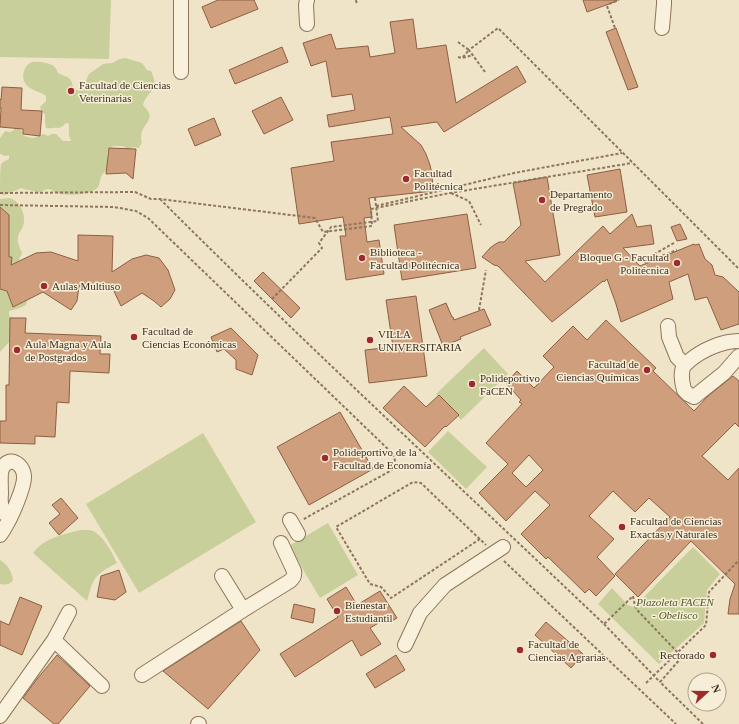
<svg xmlns="http://www.w3.org/2000/svg" width="739" height="724" font-family="Georgia,serif">
<rect width="100%" height="100%" fill="#f0e4c8"/>
<path fill="#c9cf9b" d="M0,0H111L109,59L0,57Z
M125,58L142,63L147,70L151,71C161,93 148,88 143,105C145,108 148,110 149,113C153,122 137,128 142,142L139,148L133,147L128,149C124,146 122,146 117,146C102,145 110,163 106,170C105,172 103,173 102,175C99,180 101,185 96,189C89,195 67,196 57,193C53,192 56,192 52,190C48,188 42,191 38,193C31,189 28,191 21,188L5,195L0,194C0,187 0,170 1,164C3,162 6,160 9,159V155L5,156L0,154V138L5,131L10,132L14,130L15,126L20,128L24,136C35,139 33,138 44,134L48,136L52,134H56L63,141H71C68,135 69,131 69,124L66,123L63,126L59,128C54,127 51,129 46,128L45,123V114L42,112L40,107L46,101V96C40,91 30,91 25,83C21,77 24,66 30,63C34,60 48,63 52,65C55,66 57,70 58,73C61,75 67,76 70,79C73,83 71,86 76,90H81L84,87L87,78L89,74L103,64L112,63L120,59Z
M9,198C20,200 27,215 23,226C22,230 18,233 18,238C17,243 20,248 22,253L18,262L12,267L9,263L0,256V199Z
M0,282L28,291L27,301L26,305C21,308 15,309 9,311V316L16,320L11,340L0,352Z
M484,348L508,374L461,420L436,394Z
M448,431L487,467L466,489L428,452Z
M203,433L256,522L139,593L86,504Z
M328,523L358,575L320,598L289,546Z
M80,530C83,530 87,530 90,530C102,533 112,552 117,563C108,568 98,572 93,582C90,588 89,595 87,601L33,553C44,538 62,535 80,530Z
M693,547L720,574L707,590L704,623L659,664L598,604L612,588L628,605L634,607Z
M0,560C8,565 11,570 13,580C10,585 6,585 0,584Z"/>
<path fill="#cf9f7d" stroke="#8d5f41" fill-rule="evenodd" d="M218,0H254L258,9L211,28L202,7Z
M583,0H617V1L587,12Z
M413,19L417,49L446,45L456,103L517,66L526,82L444,132L437,122L401,127L421,145L426,154L430,165L432,174L433,191L369,198L372,217L364,218L367,242L379,240L384,274L346,280L340,236H346L343,217L299,224L291,168L334,161L331,142L393,134L390,117L329,127L327,115L355,110L352,94L332,97L326,61L311,66L303,43L331,34L336,49L368,46L370,57L395,53L390,22Z
M616,28L638,87L628,90L606,32Z
M282,47L288,62L235,84L229,70Z
M2,87L22,88L21,110L42,111L40,136L23,134V129L0,127L1,108H0V99L1,100Z
M281,97L293,120L264,134L252,111Z
M214,118L221,135L195,146L188,129Z
M109,148L136,149L133,179L126,173L106,174Z
M620,169L627,212L595,217L587,175Z
M547,177L560,255L525,261L545,282L603,226L610,234L632,214L637,227L651,225L654,244L623,248L640,266L694,244L695,245L699,244L705,259L712,265L715,275L723,277L739,292V324L721,330L707,297L695,300L688,274L669,282L673,299L621,322L616,304L607,279L604,282L603,281L552,322L498,266L494,265L482,257L490,248L494,245L499,242H504L521,225L513,183Z
M0,207L9,215V257H12L11,265L36,253L51,252L78,261V235L113,236L112,272L132,259L146,255L159,258L168,270L175,290L170,299L161,307L154,301L142,293L121,306L112,287L79,286L77,301L71,310L43,292L13,307L7,291L0,289Z
M467,214L476,268L402,280L394,225Z
M680,224L687,239L677,241L671,227Z
M263,272L300,308L291,318L254,281Z
M416,296L427,376L369,383L365,350L393,347L386,300Z
M446,303L452,317H453L454,320L484,309L491,325L460,337L461,339L443,346L429,310Z
M10,318H26L25,333L101,336L100,354H110L109,373L70,371L69,403L57,402L55,437L35,436V444L0,443V421H6V385H9Z
M606,320L656,368L653,371L694,411L708,396L733,376L739,381V427L735,423L702,456L728,480L739,468V614H728L730,599L735,584L691,541L638,597L615,574L670,517L649,498L635,512L613,491L589,516L614,539L597,557L615,576L596,596L589,589L585,593L548,557L546,559L521,534L550,505L535,491L506,521L479,493L508,464L486,443L522,404L519,402L521,400L506,383L517,371L534,388L554,367L543,356L573,326L587,340ZM529,455L543,470L526,487L512,473Z
M231,328L258,355L252,375L236,369V360L224,349L217,352L211,337Z
M404,386L426,407L439,395L459,415L446,427L445,426L425,447L383,408Z
M340,412L373,469L309,505L277,447Z
M61,498L78,518L59,535L49,523L60,514L52,505Z
M119,570L126,592L115,600L97,597L101,576Z
M346,587L357,605L380,591L397,618L390,622L387,618L370,628L381,644L361,656L352,640L295,677L280,654L338,617L327,599Z
M20,597L42,606L22,655L0,645V621L9,625Z
M294,604L315,609L313,623L291,618Z
M241,621L260,650L208,709L163,671Z
M546,622L583,654L571,668L535,635Z
M57,655L90,686L58,724H54L23,698L37,679Z
M396,655L405,670L375,688L366,674Z"/>
<g fill="none" stroke-linecap="round" stroke-linejoin="round">
<defs>
<path id="minor" d="M307,24L306,5L307,0
M662,28L664,4V0
M181,72V0
M668,326L669,337L677,357L685,365
M739,341C722,341 702,350 689,361C689,361 685,365 684,365C680,373 682,382 684,390L688,394L694,397L724,373L739,356
M290,520L298,534
M0,535C2,532 4,530 5,527C11,518 25,486 24,476C23,463 8,455 2,469C0,473 1,489 1,494C0,503 1,513 10,518
M222,576L243,610
M54,640L102,686
M405,645L420,613L445,585L503,547
M142,675L243,610L290,581C293,578 295,576 294,571L281,543
M0,716L54,640L69,612
M198,724H199"/>
</defs>
<use href="#minor" stroke="#8d765c" stroke-width="16"/>
<path stroke="#8d765c" stroke-width="2" stroke-dasharray="3 2" stroke-linecap="butt" d="M356,0L357,5
M609,4L619,0
M607,6L615,28
M458,42L469,50L462,58
M458,57L462,58L473,55
M485,72L469,50L498,28L739,269
M0,193L135,192L151,199H160L315,218L323,232L372,226L371,209L450,193L632,163
M451,193L469,201L481,225
M160,199C305,344 456,483 604,624L633,596L635,606L638,611L682,657L660,682L703,724
M0,205L114,207L136,211L148,218L391,452C396,459 396,463 392,470L302,520
M376,206L514,173L622,153
M674,243L644,260L645,262L677,250
M272,299L322,248L319,243L331,227L378,221L375,198
M479,310L486,270
M480,539L391,598L381,587L370,584L336,527L413,482L421,483L486,545
M504,561L676,724
M604,624L660,682
M646,683L706,625L709,592L739,560"/>
<use href="#minor" stroke="#faf1dc" stroke-width="14"/>
</g>
<g fill="#9e2a2b" stroke="#f7eed8" stroke-width="1.5">
<circle cx="71" cy="91" r="4"/>
<circle cx="406" cy="179" r="4"/>
<circle cx="542" cy="200" r="4"/>
<circle cx="362" cy="258" r="4"/>
<circle cx="677" cy="263" r="4"/>
<circle cx="44" cy="286" r="4"/>
<circle cx="134" cy="337" r="4"/>
<circle cx="370" cy="340" r="4"/>
<circle cx="17" cy="350" r="4"/>
<circle cx="647" cy="370" r="4"/>
<circle cx="472" cy="384" r="4"/>
<circle cx="325" cy="458" r="4"/>
<circle cx="622" cy="527" r="4"/>
<circle cx="337" cy="611" r="4"/>
<circle cx="520" cy="650" r="4"/>
<circle cx="713" cy="655" r="4"/>
</g>
<g text-anchor="middle" stroke-width="3" stroke-linejoin="round" paint-order="stroke">
<g font-size="11" fill="#3d2e20" stroke="#f7eed8" text-anchor="start">
<text x="79" y="89">Facultad de Ciencias<tspan x="79" dy="13">Veterinarias</tspan></text>
<text x="414" y="177">Facultad<tspan x="414" dy="13">Politécnica</tspan></text>
<text x="550" y="198">Departamento<tspan x="550" dy="13">de Pregrado</tspan></text>
<text x="370" y="256">Biblioteca -<tspan x="370" dy="13">Facultad Politécnica</tspan></text>
<text x="669" y="261" text-anchor="end">Bloque G - Facultad<tspan x="669" dy="13">Politécnica</tspan></text>
<text x="52" y="290">Aulas Multiuso</text>
<text x="142" y="335">Facultad de<tspan x="142" dy="13">Ciencias Económicas</tspan></text>
<text x="378" y="338">VILLA<tspan x="378" dy="13">UNIVERSITARIA</tspan></text>
<text x="25" y="348">Aula Magna y Aula<tspan x="25" dy="13">de Postgrados</tspan></text>
<text x="639" y="368" text-anchor="end">Facultad de<tspan x="639" dy="13">Ciencias Químicas</tspan></text>
<text x="480" y="382">Polideportivo<tspan x="480" dy="13">FaCEN</tspan></text>
<text x="333" y="456">Polideportivo de la<tspan x="333" dy="13">Facultad de Economía</tspan></text>
<text x="630" y="525">Facultad de Ciencias<tspan x="630" dy="13">Exactas y Naturales</tspan></text>
<text x="345" y="609">Bienestar<tspan x="345" dy="13">Estudiantil</tspan></text>
<text x="528" y="648">Facultad de<tspan x="528" dy="13">Ciencias Agrarias</tspan></text>
<text x="705" y="659" text-anchor="end">Rectorado</text>
</g>
<g font-size="11" font-style="italic" fill="#4d5a26" stroke="#f7eed8">
<text x="675" y="606">Plazoleta FACEN<tspan x="675" dy="13">- Obelisco</tspan></text>
</g>
</g>
<g transform="translate(707 692) rotate(69)"><circle r="19" fill="#f7eed8" stroke="#ada18e"/>
<path d="M0-3L7 15L0 10L-7 15Z" fill="#9e2a2b"/>
<text y="-6" font-size="11" font-weight="bold" text-anchor="middle" fill="#3d2e20">N</text>
</g>
</svg>
